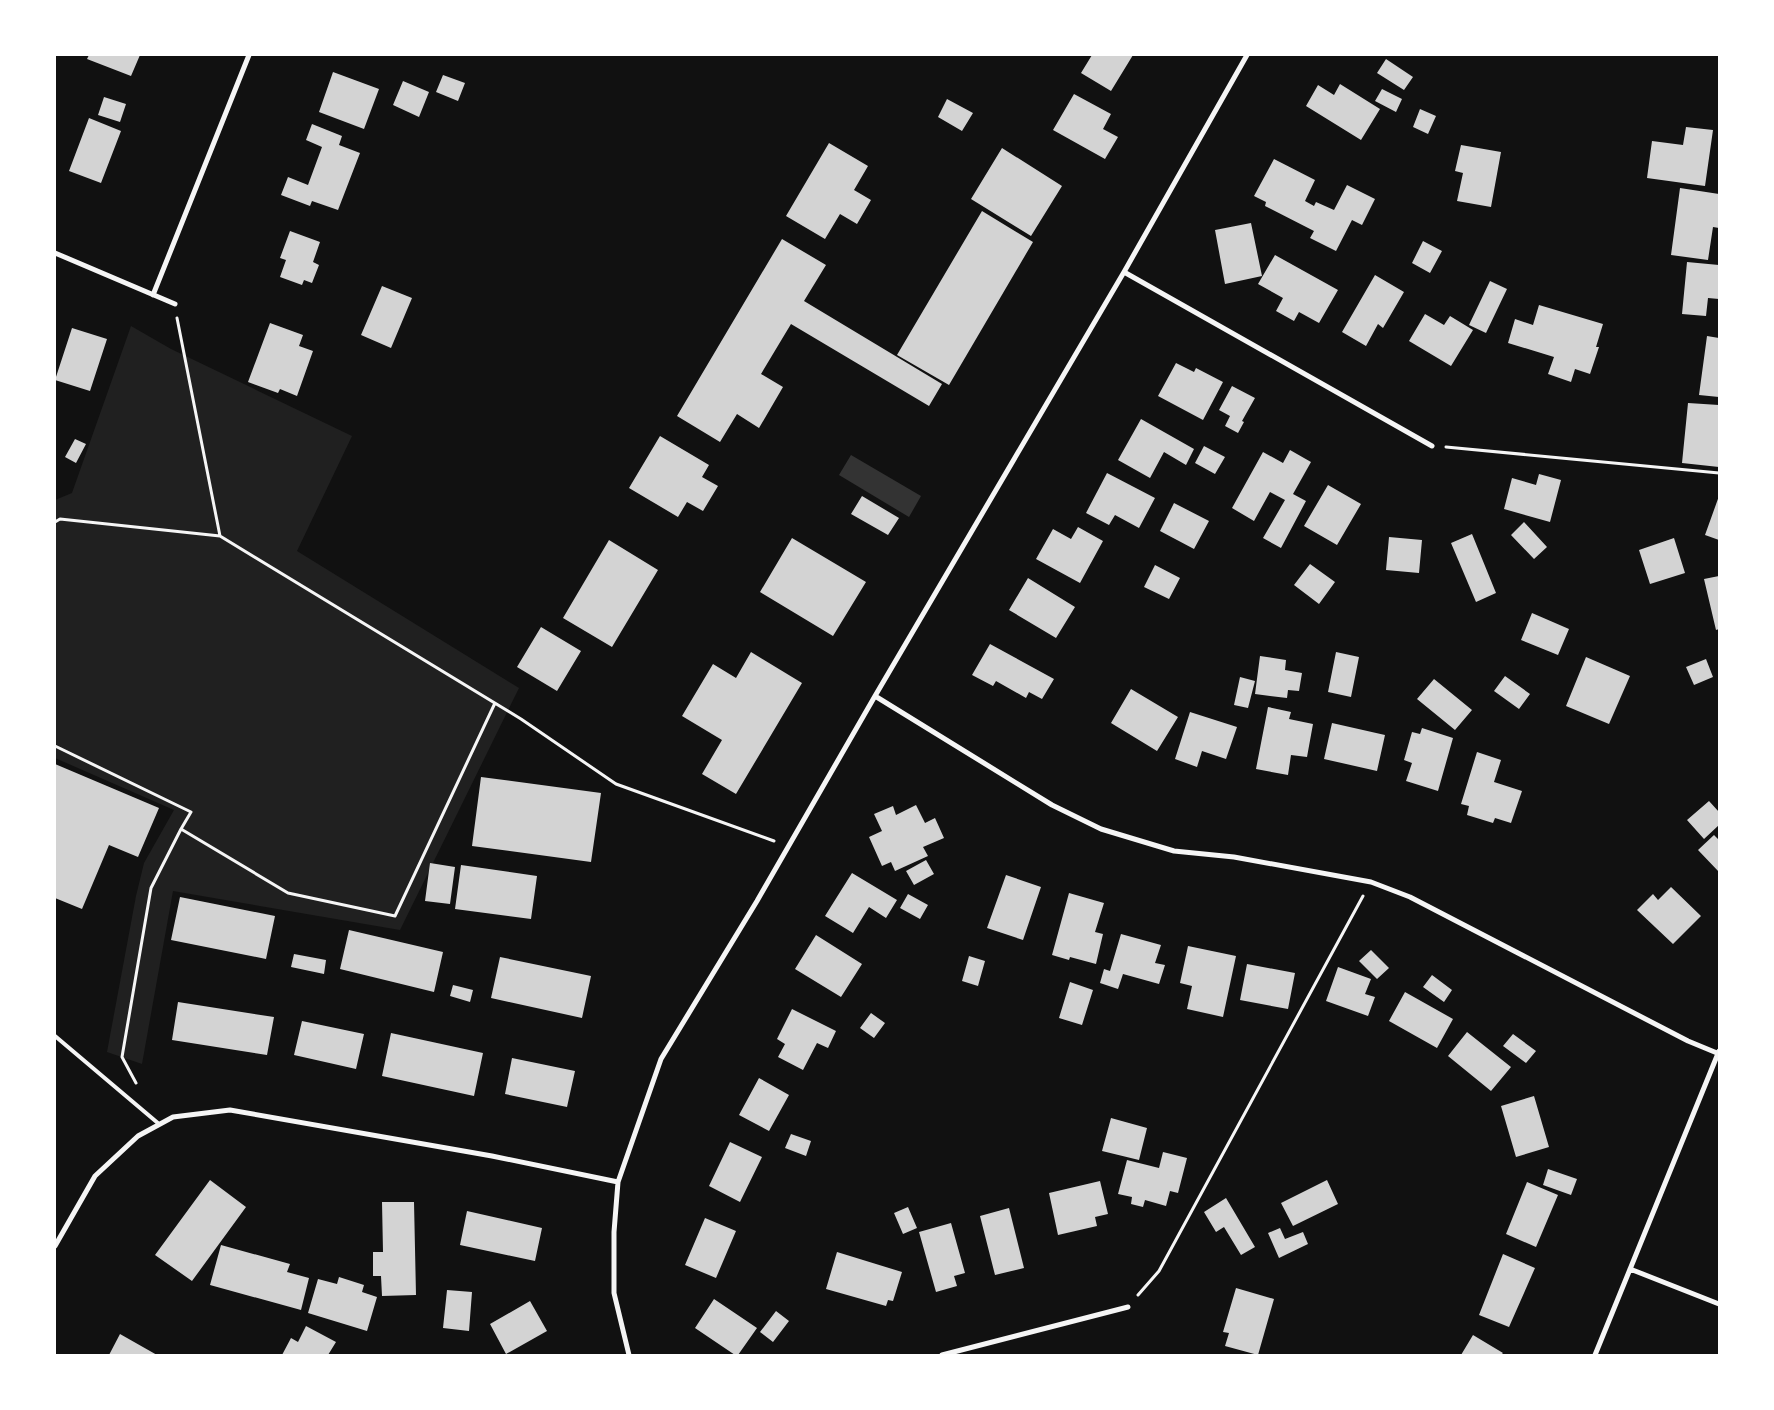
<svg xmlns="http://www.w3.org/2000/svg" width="1774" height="1410" font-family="Georgia,serif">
<rect width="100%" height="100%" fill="#111"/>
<path fill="#202020" d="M131,326L171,349L352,436L297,551L519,688L400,930L173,891L142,1064L107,1052L136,896L144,863L174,810L55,758V500L72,493Z"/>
<path fill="#333" d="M851,455L921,496L909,517L839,475Z"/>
<path fill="#d3d3d3" d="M89,55H140L131,76L87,59Z
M1092,55H1133L1111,91L1081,73Z
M1386,59L1413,77L1404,90L1377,73Z
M333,72L379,89L364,129L319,112Z
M443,75L465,83L458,101L436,92Z
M403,81L429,92L419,117L393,105Z
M1340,84L1380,109L1361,140L1306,106L1318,85L1334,95Z
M1382,89L1402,99L1396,112L1375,101Z
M1074,94L1111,114L1103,129L1118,137L1105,159L1053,130Z
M104,97L126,104L120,122L98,115Z
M947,99L973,113L962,131L938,117Z
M1420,109L1436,116L1428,134L1413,127Z
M89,118L121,131L101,183L69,171Z
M312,124L342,136L339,145L360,153L338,210L312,201L310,206L281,195L288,177L308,185L322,147L306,140Z
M1686,127L1713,130L1705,186L1647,178L1652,141L1683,145Z
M829,143L868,166L854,190L871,200L857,224L840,214L825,239L786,216Z
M1461,145L1501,152L1491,207L1457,201L1463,173L1455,171Z
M1002,148L1062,186L1031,236L971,199Z
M1274,159L1315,180L1305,201L1314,206L1316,202L1334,210L1347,185L1375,199L1362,225L1352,220L1336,251L1310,238L1314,231L1265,206L1266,202L1254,196Z
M1680,188L1719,194V228L1713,227L1708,260L1671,255Z
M982,211L1033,242L949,385L897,355Z
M1251,223L1262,276L1225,284L1215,230Z
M290,231L320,242L313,262L319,265L312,283L304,280L302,285L280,277L286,260L280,258Z
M782,239L826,265L804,301L942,384L929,406L791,324L761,374L783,387L759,428L737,414L720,442L677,416Z
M1423,241L1442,251L1430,273L1412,263Z
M1275,255L1338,290L1319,323L1299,312L1294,321L1276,311L1283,298L1258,284Z
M1687,262L1719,265V299L1708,298L1706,316L1682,314Z
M1375,275L1404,292L1383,328L1378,324L1366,346L1342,332Z
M1490,281L1507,289L1486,333L1469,325Z
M382,286L412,298L391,348L361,335Z
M1539,305L1603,324L1596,347H1599L1590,374L1575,369L1571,382L1548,374L1554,357L1508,343L1515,319L1533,325Z
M1425,314L1444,325L1450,316L1473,330L1451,366L1409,341Z
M270,323L303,335L299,346L313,351L297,396L280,389L278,393L248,382Z
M72,328L107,339L90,391L55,380Z
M1707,336L1719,338V397L1699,395Z
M1176,363L1194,372L1196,368L1223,382L1203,420L1158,396Z
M1232,386L1255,398L1242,421L1244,422L1238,433L1225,426L1230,416L1219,410Z
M1688,403L1719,405V467L1682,463Z
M1141,419L1194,449L1186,465L1164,452L1150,478L1118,460Z
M660,436L709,465L702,477L718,486L703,511L687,502L678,517L629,488Z
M75,439L86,444L76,463L65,457Z
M1204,446L1225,457L1215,474L1195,463Z
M1290,450L1311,462L1293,494L1306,501L1281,548L1263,538L1285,500L1270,492L1254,521L1232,508L1263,452L1283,463Z
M1107,473L1155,498L1139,528L1115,515L1109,525L1086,513Z
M1539,474L1561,480L1550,522L1504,509L1512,478L1536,485Z
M1328,485L1361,504L1337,545L1304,526Z
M862,496L899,518L888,535L851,514Z
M1719,496V540L1705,535Z
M1174,503L1209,521L1194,549L1160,531Z
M1524,522L1547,547L1534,559L1511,535Z
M1078,527L1103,541L1080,583L1036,559L1053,529L1071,539Z
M1472,534L1496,593L1476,602L1451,543Z
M1389,537L1422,540L1419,573L1386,570Z
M792,538L866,582L833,636L760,592Z
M1674,538L1685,573L1650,584L1639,550Z
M609,540L658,570L612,647L563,618Z
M1310,564L1335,582L1319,604L1294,585Z
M1155,565L1180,578L1169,599L1144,587Z
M1719,576V629L1716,630L1704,579Z
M1028,578L1075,607L1056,638L1009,610Z
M1532,613L1569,629L1558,655L1521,640Z
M541,627L581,651L557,691L517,667Z
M990,644L1054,679L1042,699L1029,692L1026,698L996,681L993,686L972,675Z
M751,652L802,683L736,794L702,774L722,740L682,716L713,664L736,678Z
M1336,652L1359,657L1351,697L1328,692Z
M1260,656L1286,660L1285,670L1302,673L1299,691L1288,690L1287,698L1255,694Z
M1586,657L1630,676L1609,724L1566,706Z
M1706,659L1713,677L1694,685L1686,667Z
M1505,676L1530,694L1519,709L1494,691Z
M1240,677L1255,681L1248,708L1234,705Z
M1434,679L1472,710L1455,730L1417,699Z
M1131,689L1178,717L1157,751L1111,723Z
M1268,707L1291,712L1289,719L1313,724L1307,757L1291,755L1288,775L1256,769Z
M1190,712L1237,727L1226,759L1202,751L1197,767L1175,759Z
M1332,723L1385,735L1377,771L1324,759Z
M1422,728L1453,738L1438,791L1406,781L1412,763L1404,760L1412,732L1420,734Z
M1477,752L1501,760L1494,782L1522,791L1511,823L1495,818L1493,823L1467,815L1469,806L1461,804Z
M55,764L159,808L138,857L109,845L82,909L55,898Z
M481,777L601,793L591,862L472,846Z
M1709,801L1719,812V825L1704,839L1687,820Z
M916,805L925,823L935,818L944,838L923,847L928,856L895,871L891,862L882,866L869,837L882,831L874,814L893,806L896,815Z
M1714,835L1719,840V872L1698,850Z
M926,860L934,874L914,885L906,871Z
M430,863L455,867L450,904L425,901Z
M461,865L537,876L531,919L455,909Z
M852,873L897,900L886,918L869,907L853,933L825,916Z
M1006,875L1041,887L1023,940L987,928Z
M1671,887L1701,916L1673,944L1637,910L1653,894L1658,900Z
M1069,893L1104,903L1095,932L1103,934L1096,964L1070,957L1069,960L1052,955Z
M908,894L928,905L920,919L900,908Z
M180,897L275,916L266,959L171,940Z
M349,930L443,952L434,992L340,969Z
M1121,934L1161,945L1155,963L1165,965L1159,984L1123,974L1118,989L1100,983L1104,969L1110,971Z
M816,935L862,964L841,997L795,969Z
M1188,946L1236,956L1223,1017L1187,1009L1192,986L1180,983Z
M1371,950L1389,968L1377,979L1359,961Z
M294,954L326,960L324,974L291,967Z
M969,956L985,961L978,986L962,981Z
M500,957L591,976L582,1018L491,998Z
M1247,964L1295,973L1288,1009L1240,1000Z
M1338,967L1371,979L1365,994L1375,997L1368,1016L1326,1001Z
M1432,975L1452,990L1444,1002L1423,987Z
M1070,982L1093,990L1082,1025L1059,1018Z
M453,985L473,990L470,1002L450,996Z
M1405,992L1453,1019L1437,1048L1389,1021Z
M178,1002L274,1017L267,1055L172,1040Z
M792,1009L836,1031L828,1048L817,1043L803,1070L778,1057L785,1044L777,1039Z
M871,1013L885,1023L874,1038L860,1028Z
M302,1021L364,1034L356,1069L294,1055Z
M1467,1032L1511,1067L1491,1091L1448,1056Z
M391,1033L483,1053L474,1096L382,1076Z
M1513,1034L1536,1051L1526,1063L1503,1046Z
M512,1058L575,1071L567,1107L505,1094Z
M759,1078L789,1095L769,1131L739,1115Z
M1534,1096L1549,1147L1516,1157L1501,1106Z
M1111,1118L1147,1128L1139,1160L1102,1151Z
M791,1134L811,1141L806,1156L785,1148Z
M730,1142L762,1157L740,1202L709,1186Z
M1163,1152L1187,1158L1178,1193L1170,1191L1166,1206L1145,1200L1143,1207L1131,1204L1132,1197L1118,1194L1127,1160L1159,1168Z
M1548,1169L1577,1179L1571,1195L1543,1185Z
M210,1180L246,1207L192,1281L155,1255Z
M1327,1180L1338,1204L1293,1226L1281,1203Z
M1100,1181L1108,1214L1095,1217L1097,1226L1058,1235L1049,1193Z
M1527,1182L1558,1195L1536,1247L1506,1234Z
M1226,1198L1255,1247L1241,1255L1224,1227L1216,1232L1204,1212Z
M382,1202H414L416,1295L382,1296L381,1276H373V1252H383Z
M908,1207L917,1228L903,1234L894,1213Z
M1009,1208L1024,1268L995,1275L980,1216Z
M467,1211L542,1228L535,1261L460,1245Z
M705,1218L736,1231L716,1278L685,1265Z
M951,1223L965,1273L954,1276L957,1286L936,1292L919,1232Z
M1280,1228L1285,1239L1303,1232L1308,1244L1279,1258L1268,1233Z
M221,1245L290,1264L287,1272L309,1278L301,1310L210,1285Z
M837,1252L902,1272L893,1301L888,1300L886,1306L826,1289Z
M1503,1254L1535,1268L1509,1327L1479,1315Z
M339,1277L364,1285L362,1292L377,1297L367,1331L308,1313L318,1279L337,1284Z
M1236,1288L1274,1299L1258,1355L1225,1346L1229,1333L1223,1332Z
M447,1290L472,1292L469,1331L443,1328Z
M714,1299L757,1328L738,1355H735L695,1328Z
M530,1301L547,1331L506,1354L490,1324Z
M776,1311L789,1321L773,1342L760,1332Z
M306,1326L336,1342L328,1355H282L291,1338L298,1342Z
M120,1334L157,1355H109Z
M1473,1335L1503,1353L1501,1355H1461Z"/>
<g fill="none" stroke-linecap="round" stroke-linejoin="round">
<path stroke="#f5f5f5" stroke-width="3" d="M177,318L220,536
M1446,447L1719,473
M55,522L60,519L220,536L521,719L616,784L774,841
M55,746L191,812L181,829L288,893L395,916L495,703
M136,1083L122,1057L151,888L181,829
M1138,1295L1159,1271L1363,896"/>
<path stroke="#f5f5f5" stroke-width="4" d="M55,1036L159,1124"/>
<path stroke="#f5f5f5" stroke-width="5" d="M55,253L175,304
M1124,272L1432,446
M153,295L249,55
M875,696L1052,805L1101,829L1174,851L1234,857L1371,882L1410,897L1688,1041L1717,1053
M55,1246L95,1176L138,1136L173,1117L230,1110L492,1156L618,1182
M1630,1269L1719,1304
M629,1355L614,1293V1232L618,1182L661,1059L757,901L875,696L1124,272L1247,55
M942,1355L1128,1307
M1595,1355L1719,1051"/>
</g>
<rect width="1774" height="1410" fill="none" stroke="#ffffff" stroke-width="112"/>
</svg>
